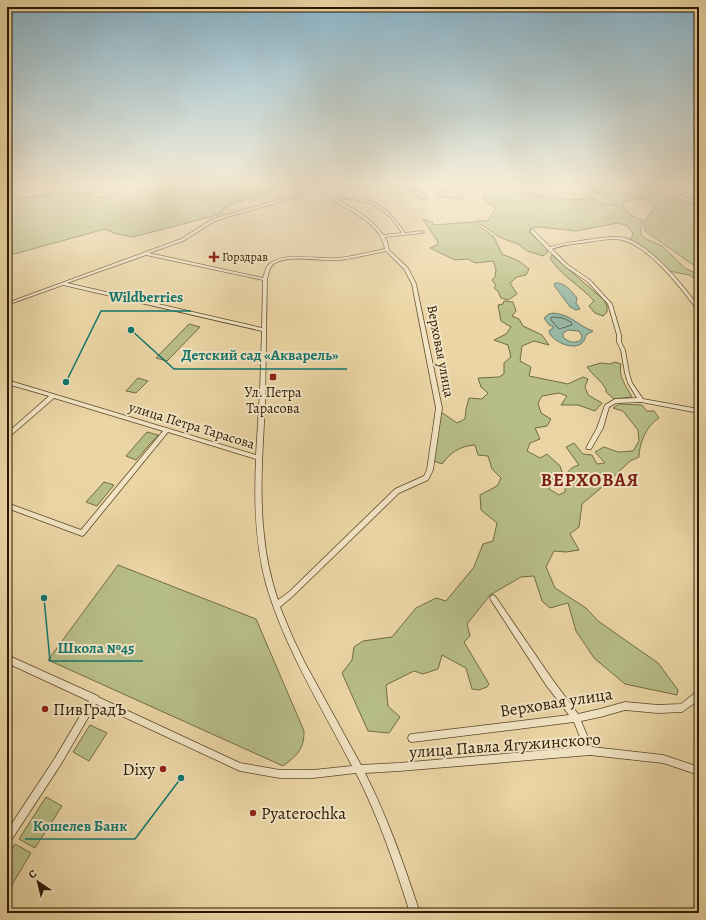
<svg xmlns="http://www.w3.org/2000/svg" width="706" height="920" font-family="Alegreya,serif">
<rect width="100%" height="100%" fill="#ebd5a4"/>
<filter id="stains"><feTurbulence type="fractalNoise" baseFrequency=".005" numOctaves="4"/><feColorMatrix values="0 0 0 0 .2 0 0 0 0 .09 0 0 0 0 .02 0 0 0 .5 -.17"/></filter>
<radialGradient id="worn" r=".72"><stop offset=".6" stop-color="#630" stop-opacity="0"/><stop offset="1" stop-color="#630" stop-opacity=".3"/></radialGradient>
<path fill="#b7bd86" stroke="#716b43" d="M129,184H290L239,202L224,208L221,214L133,237L117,234L105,229L7,256V200L54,193L43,197C59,197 74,192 90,192L96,198L107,197Z
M406,184C414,184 420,190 427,196L424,200L417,198V195L406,188Z
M431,184H456L460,187L463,199L443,197L434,195L441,191L438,186Z
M468,184H518L517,192L571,200L590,198L607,204L617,205L589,187L613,185L637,188L650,187L667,197L699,206V269L645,231V221L656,206C640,197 639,195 622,204L629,214L643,221L640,233L646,239L662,246L685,268L699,275V283L690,275L668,271L656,257L631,240L633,233L627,226L618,223L576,231L539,227L531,228L529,232L547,248V253L543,256L527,251L518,244L501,238L476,221H488L496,208L487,202L482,197L487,191Z
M661,184H699V200L681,195Z
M423,219L433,222V225L474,222L494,237L502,254L519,261L529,269L526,275L517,277L510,283L517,294L508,300L501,298L498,291L494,288L496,285L492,280L495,277L496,269L493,261L475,263L468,259L455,260L430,248L437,245L438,242Z
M552,255L604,300L607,306V312L603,316L595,313L589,306L594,301C580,285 561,276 550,258Z
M504,301L513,302L516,311L512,316L519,319L523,326L542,335L549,345L534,341L522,346L520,361L531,367L529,376L568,384L583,377L588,379L585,387L588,395L602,403L595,411L578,405H561L567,396L559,393L542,396L538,403L541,413L551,419L547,426L535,428L540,439L530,443L527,451L540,458L547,454L560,466L562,472L552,480L549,489L559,495L565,492C566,478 564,469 579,465L566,447L574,443L583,454L592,455L597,464L605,463L595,452L604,447L618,452L633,451L639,441L638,430L623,411L613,408L619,404L642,405L647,411H654L659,418C647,425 639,443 639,457L630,461L608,482L582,504L579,527L570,534L579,550L566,552L554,551L546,567L555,588L586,608L598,621L658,663L678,690L677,695L625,684L594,658L576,631L568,603L550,608L542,601L534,576L521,577L490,595L467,624L470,636L464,642L489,684L487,687L479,690L472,689L466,668L442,655L438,669L423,674L414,671L386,685L388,706L400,717L389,733L368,731L342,673L352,660L354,647L363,641L392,637L416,608L436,598L446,601L474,567L483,544L493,541L497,523L481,510L480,495L497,486L501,478L492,469L488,456L478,455L475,445C460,446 451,452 442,464L434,461L441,412L457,423L465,419L466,409L469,398L482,399L488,393L481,387L478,378L499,377L504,374V363L511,357L508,345L494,340L506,334L511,327L501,321L498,305L503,304Z
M189,324L200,327L167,361L156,358Z
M615,362L621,364C618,376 626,386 632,397L614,399L606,392V389C601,380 593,376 587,367L601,363L610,364Z
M138,378L148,381L136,393L126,391Z
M147,432L158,435L136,460L126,456Z
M104,482L114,485L97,506L86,502Z
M118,565L256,619L304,731C304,749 298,755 283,766L48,660Z
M90,725L107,733L89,761L73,752Z
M46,797L62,806L35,848L19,839Z
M15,844L31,853L10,888L7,886V857Z"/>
<path fill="#98b9a8" stroke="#6c7965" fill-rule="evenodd" d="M555,283C565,282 571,291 577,298L576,303L580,309L576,310L570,307L554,285Z
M554,313C574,316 576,325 593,331L586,335C583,354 557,345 550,334L549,331L554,327L549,325L544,318L549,314ZM568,330L579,331L582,336L581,340C574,344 568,342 563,337V333Z"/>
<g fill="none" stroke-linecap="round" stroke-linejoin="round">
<path stroke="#626954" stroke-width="1" d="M552,317L563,318L571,322L572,325L559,329L551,320Z"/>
<path stroke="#6c7965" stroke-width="1" d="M663,217L665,214"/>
<defs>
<path id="minor" d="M652,184H655L671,193L699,202V204L669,195Z
M303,193H304V195L224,218L213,222L183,241L149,253L263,278C265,272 266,265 272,262C289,252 320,260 339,258C355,256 370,252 385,249C378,220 355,216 334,200C340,198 347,197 353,198C376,198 393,214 405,233L422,231L424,232L422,233L384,237L387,241L389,250L408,268L416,284L421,308L442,408L433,470L428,480L399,493L293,596L280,607L292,636L305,663L361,765L399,763L584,747L574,722L412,742L409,741L408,738L409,735L412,734L569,715L546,685L491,600L490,598L491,596L493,595L495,596L552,679L578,714L600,709L625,702L658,705L681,704L695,693L696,690L699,689V700L682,712L658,713L625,710L600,717L581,721L592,747L663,755L699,767V775L663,763L590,755L399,771L365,773C388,818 404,865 420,913H410C395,865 379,818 356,773L313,778H280L240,771L96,704L61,764L10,842L7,844V831L55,758L89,701L7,663V655L98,696V697L240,763L280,770H313L352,766C321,706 285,649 266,584C255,543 254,501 256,459L168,432L84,535L82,536L7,508V503L81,530L163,431L54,398L9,437L7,438V433L49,396L7,384V380L256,455L260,390L262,331L63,285L7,305V303L181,239L211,220L222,216ZM346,199C372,200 389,211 402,233L383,235C373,219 355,210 339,200ZM386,251L404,269L412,284L436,408L427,470L424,476L395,489L289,592L278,600C271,579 266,557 264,535C259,491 263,447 265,404C266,362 266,321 267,279C269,273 269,266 275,263C292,254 321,262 340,260C356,258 371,254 386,251ZM146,255L263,280L262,328L67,283Z
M531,230H533L550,247C562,243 574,242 586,240C597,239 609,236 620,237C648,241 683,285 699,307V311H698C682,289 649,246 622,240C611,237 599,241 588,242C576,244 564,244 552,249L568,265L590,280L612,304L621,335V342L625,350L629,373L632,383L643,399L699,409V413L641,402L616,403L609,407L603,428L591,449H587L586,448L597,428L605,405L615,399L637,398L628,383L625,373L621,350L617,342V335L608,304L588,282L566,267L548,250L531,232Z"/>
</defs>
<use href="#minor" stroke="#5b4829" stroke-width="1.5"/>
<use href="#minor" fill="#f2e4c4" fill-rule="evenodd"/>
</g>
<linearGradient id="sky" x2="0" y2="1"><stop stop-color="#88b6ce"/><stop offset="0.59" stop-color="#f6ecd6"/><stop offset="1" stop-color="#f6ecd6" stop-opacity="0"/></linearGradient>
<rect width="706" height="313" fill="url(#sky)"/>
<g fill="#8f2418" stroke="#f2e4c4" stroke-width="1.5">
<path d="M212 251h4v4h4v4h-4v4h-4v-4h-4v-4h4z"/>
<rect x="269" y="373" width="8" height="8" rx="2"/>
<circle cx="45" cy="709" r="4"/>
<circle cx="163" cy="769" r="4"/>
<circle cx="253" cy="813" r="4"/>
</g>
<g text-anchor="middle" stroke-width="4" stroke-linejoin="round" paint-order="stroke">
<g font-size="12" fill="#2b1900" stroke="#f2e4c4" text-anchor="start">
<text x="222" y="261">Горздрав</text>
</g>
<g font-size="14" fill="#2b1900" stroke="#f2e4c4">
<text transform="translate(441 351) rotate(79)" y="5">Верховая улица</text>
<text transform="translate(192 425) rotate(17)" y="5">улица Петра Тарасова</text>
</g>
<g font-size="14" fill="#2b1900" stroke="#f2e4c4">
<text x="273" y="397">Ул. Петра<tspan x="273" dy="16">Тарасова</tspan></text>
</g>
<g font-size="17" fill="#2b1900" stroke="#f2e4c4">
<text transform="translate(556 702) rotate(-9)" y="6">Верховая улица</text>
<text transform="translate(505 745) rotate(-4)" y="6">улица Павла Ягужинского</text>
</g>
<g font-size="17" fill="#2b1900" stroke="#f2e4c4" text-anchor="start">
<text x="53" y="715">ПивГрадЪ</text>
<text x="155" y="775" text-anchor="end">Dixy</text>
<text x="261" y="819">Pyaterochka</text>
</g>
<g font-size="18" font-weight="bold" letter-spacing="1" fill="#7a1f14" stroke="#f2e4c4">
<text x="590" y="486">ВЕРХОВАЯ</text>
</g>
</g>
<path fill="none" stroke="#0f766e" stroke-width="1.5" d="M66 382L101 311H191M131 330L174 369H347M44 598L50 661H143M181 778L135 839H25"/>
<g fill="#0f766e" stroke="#f2e4c4" stroke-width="1.5">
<circle cx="66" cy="382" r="4"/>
<circle cx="131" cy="330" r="4"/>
<circle cx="44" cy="598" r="4"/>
<circle cx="181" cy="778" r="4"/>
</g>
<g font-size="15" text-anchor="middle" font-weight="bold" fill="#0f766e" stroke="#f2e4c4" stroke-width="4" stroke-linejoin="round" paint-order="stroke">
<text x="146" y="302">Wildberries</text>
<text x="260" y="360">Детский сад «Акварель»</text>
<text x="96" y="653">Школа №45</text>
<text x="80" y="831">Кошелев Банк</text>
</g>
<rect width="706" height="920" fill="none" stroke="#ebd5a4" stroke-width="24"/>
<rect x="8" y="8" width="690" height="904" fill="none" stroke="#2b1900" stroke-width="2"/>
<rect x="12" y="12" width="682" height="896" fill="none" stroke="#2b1900"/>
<g transform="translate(38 882) rotate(325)" stroke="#f2e4c4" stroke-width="3" paint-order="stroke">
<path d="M0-3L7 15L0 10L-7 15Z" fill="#2b1900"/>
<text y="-6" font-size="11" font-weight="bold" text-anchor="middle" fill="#2b1900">С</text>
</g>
<rect width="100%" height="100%" filter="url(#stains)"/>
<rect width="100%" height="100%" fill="url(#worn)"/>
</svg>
